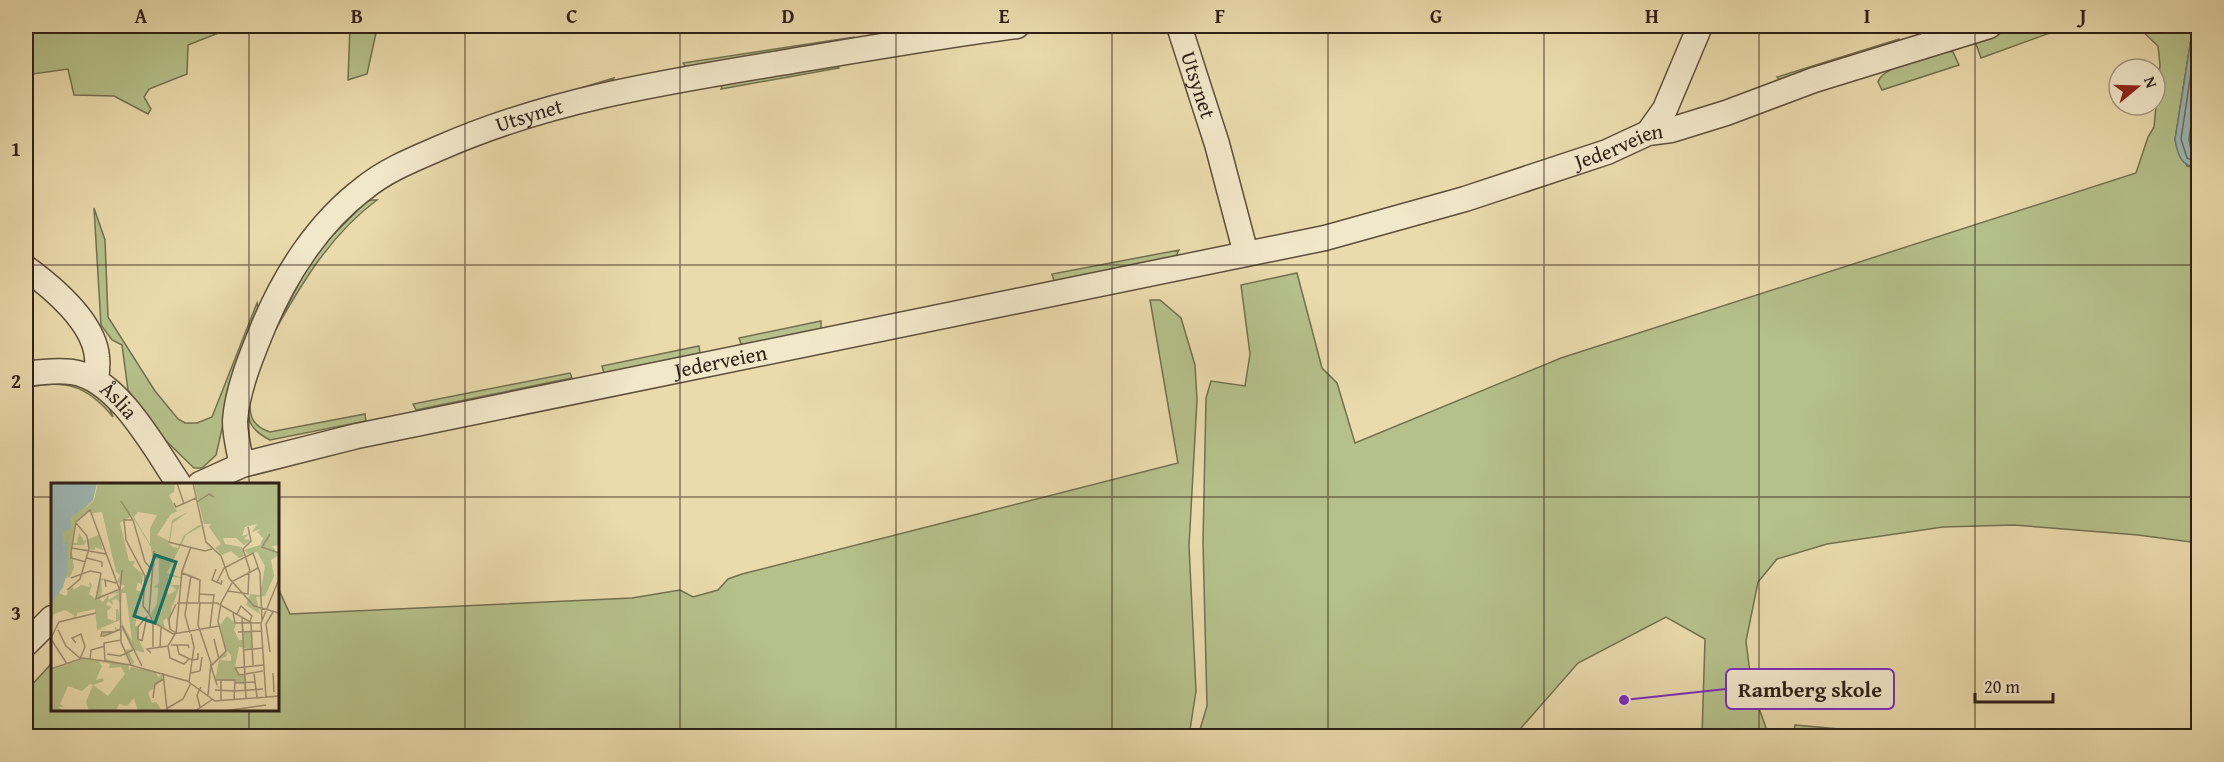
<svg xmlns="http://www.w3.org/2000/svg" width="2224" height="762" font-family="'Gentium Book Plus',serif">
<rect width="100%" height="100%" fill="#eadaac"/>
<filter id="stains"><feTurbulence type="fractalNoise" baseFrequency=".00333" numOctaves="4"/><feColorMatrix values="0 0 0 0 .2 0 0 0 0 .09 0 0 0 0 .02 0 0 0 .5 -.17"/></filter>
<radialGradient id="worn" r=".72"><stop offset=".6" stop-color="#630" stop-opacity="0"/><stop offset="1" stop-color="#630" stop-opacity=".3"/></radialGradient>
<path fill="#b5c08a" stroke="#727050" stroke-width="1.5" d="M26,26H236L188,45L187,74L149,89L144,97L151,109L148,114L114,96L74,95L68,69L26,75Z
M350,26H401L376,33L367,74L348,80Z
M2022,26H2069L1981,58L1976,44L1981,40Z
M2137,26H2193L2175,140L2187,166L2198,169V543L2138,535L2014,525L1943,527L1827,544L1777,559L1758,582L1746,641L1752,689L1769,736H1702L1705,639L1666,617L1578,663L1514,736H1198L1207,706L1203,543L1206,398L1211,381L1245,386L1250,354L1241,285L1297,273L1322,368L1337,383L1355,443L1561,358L2136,173L2148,137L2154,127L2160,65L2158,46Z
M854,37V42L686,68L683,63Z
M1899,39L1898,45L1781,81L1777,77Z
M1947,51L1953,52L1959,65L1882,90L1878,82C1882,66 1931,57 1947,51Z
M837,64L839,68L721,89L723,84Z
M614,78L612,83L528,104Z
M373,200H377C328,236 297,291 268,343L308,266L329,239L367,201Z
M94,208L105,240L108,317L155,391L178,419L185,423H197L212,417L257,303L258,309L228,403L216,455L202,468H194L158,433L128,390L122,345L112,340L101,325Z
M1179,250L1176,256L1054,281L1052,274Z
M1150,300H1160L1181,318L1195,365L1197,400L1189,546L1196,691L1189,736H26L27,690L52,663V710H278V588L290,614L632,598L680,590L693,597L718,590L728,579L742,574L1178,463Z
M821,321V330L747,344H741L739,338Z
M699,346L700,353L604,373L602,366Z
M570,373L572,378L416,410L413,404Z
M75,382L107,402L113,417C87,385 64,379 26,388V383Z
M250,396C249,415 251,426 270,432L365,414L366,421L270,440C250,430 244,418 250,396Z
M1795,725L1918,736H1793Z"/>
<path fill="#9db8b6" stroke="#717b76" stroke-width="1.5" d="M2193,26H2198V169C2181,165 2178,156 2175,140Z"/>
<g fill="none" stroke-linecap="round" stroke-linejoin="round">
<path stroke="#666c66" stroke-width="1.5" d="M2198,26L2181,139L2187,158L2198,163
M2198,76L2189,139L2191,150L2198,155"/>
<defs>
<g id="street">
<path id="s1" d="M1179,26L1217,144L1246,254"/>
<path d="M1648,133L1665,109L1700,26"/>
<path d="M26,268C52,287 94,322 97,357C98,365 97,373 96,380"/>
<path id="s2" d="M26,374C40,372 57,370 72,372C118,378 155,449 179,484"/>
<path id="s3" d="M242,465C239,451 235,436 235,421C237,390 252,354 264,325C285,275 318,223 363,189C386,170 414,159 442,147C549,100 665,82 780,63C859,50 938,36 1017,26"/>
<path id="s4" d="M200,484L242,465L357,436L1325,238L1465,199L1607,152L1648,133L1671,130L1726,113L1814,80L1989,26"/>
<path d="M26,644L52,618"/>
</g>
</defs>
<use href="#street" stroke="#5e4e3c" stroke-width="27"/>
<use href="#street" stroke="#f1e7c9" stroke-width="24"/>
</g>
<path fill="none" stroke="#2f1f17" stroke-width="1.5" stroke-opacity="0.55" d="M249,26V484M465,26V736M680,26V736M896,26V736M1112,26V736M1328,26V736M1544,26V736M1759,26V736M1975,26V736M26,265H2198M26,497H52M278,497H2198M249,710V736"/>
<g text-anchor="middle" stroke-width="5" stroke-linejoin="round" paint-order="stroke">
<g font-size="21" fill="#2f1f17" stroke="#f1e7c9">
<text dy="7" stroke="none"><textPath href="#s1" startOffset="62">Utsynet</textPath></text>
<text dy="7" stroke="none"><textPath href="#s3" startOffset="498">Utsynet</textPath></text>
<text dy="7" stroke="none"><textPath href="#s4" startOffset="1461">Jederveien</textPath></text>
<text dy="7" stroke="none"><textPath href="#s4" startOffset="536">Jederveien</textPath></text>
<text dy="7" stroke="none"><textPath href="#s2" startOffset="102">Åslia</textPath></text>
</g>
</g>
<g transform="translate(51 483)">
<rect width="228" height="228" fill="#eadaac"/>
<path d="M47,0H124L123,9L118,12L126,28L145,20L120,31L106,52L118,58L121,37L137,29L122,40L119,59L117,60L122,64L127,65L133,52L148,42L151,43L135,52L131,61L140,65L132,89L150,96L140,93L137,109L139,93L131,89L130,95L116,93L121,100L116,108L118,112L125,107L120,102H129L122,122H125V134V122H121L118,145L116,135L112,138L114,145L123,150L105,141L99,132L106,120L107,105L103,104L108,100V76H103L104,82L102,85L100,64L81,33L69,40L78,78H84L82,83L92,91L91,102L87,99L85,107L90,109L84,143H88L87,155L94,170L83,167L89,180L82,166L81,167L78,169L83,179L82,183L73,167L81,166L71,146L70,156L71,140L81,158L75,110H71L70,121V107L74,103L66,99L69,92L65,89L51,29L42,30L44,34L39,27L25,39L22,60H26L28,50L33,58L48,52L52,67L44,64V67L38,66L37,67H32L38,66L36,57L33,62H20L23,85L19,94L24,93L15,95L8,110L15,113L19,104L21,103L27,99L21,103L23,107L30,102L39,104L38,99L41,102L38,111L46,117L49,95L54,96L50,98L51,110L47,111L54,112L48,116L52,119L57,112L58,117L68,110L59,111L68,108L69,120L66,116L61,117L62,122L57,118L55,122L61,124L56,128L57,136L65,138V127L61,128L67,126L69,137L50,145V149L64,148V144L68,147L69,142V146L50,153L52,160L50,152V146L46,147L44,126L26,130V133L19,136L24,133L14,127L3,131L0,137V119L11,100L15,83L9,58L11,48L17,34L42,17L31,29L43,17ZM87,29L106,32L99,45V61L83,34ZM130,62L139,65L129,94L121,91L131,68L120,91L116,90ZM143,0H194L193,4L195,0H228V62L221,63L228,72L220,77L223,93L214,113L205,114L209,131L195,122L199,111L209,112L214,83L206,69L197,71L193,67L209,62L212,55L206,49L210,46L201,49L206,41L194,44L191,53L198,51L193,56L200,57L193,62L185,55H172L174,61L191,64L193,73L188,75L180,68L171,72L164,65L170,61L158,44L160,41H153ZM176,133L185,141L183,147L188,157H192L190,138L199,139L192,141L193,148H200L201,141V167L188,164L184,183L189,191H193L194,184L195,207L204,208L193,207V201L183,198H171L169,205L166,204L165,202L169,204L170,197H159H164L168,177L180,178V172L175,167L176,173L161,180L175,168L169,142ZM35,175L55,180V176L77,182L78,187L80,184L105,189L107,194L111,192L112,196L97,210L101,220L105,219L110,226L87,228L83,215L76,223L68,221L65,228H38L35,219L42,202L39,201L31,208L17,203L9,221L13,224H7L12,227L0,228V187ZM47,177L59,181L58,185L70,184L74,191L57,213L42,202L53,198L52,195L45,197L51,183Z" fill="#b5c08a" fill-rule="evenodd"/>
<path d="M0,0H46L42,17L19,35L20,46L12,49V64L17,53L16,88L12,104L0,121Z" fill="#9db8b6"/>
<path fill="none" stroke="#9f8f70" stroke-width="1.5" d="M126,0L133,21M142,0L155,59L170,73L178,95L203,123L228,130M70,18L82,37L94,79L102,88M146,19L158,11L163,14M123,20L125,24L145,15M82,37H73L75,57L94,93L92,123L98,131M197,44L200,58L192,66L199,88M219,51L211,64L228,70M117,59L154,68L161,66M21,65L55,71M103,68L98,131L102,139L122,151L168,143M36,75L51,79V84M165,86L161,97L170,101L171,97M50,90L45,116L69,106M131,90L149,97L148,119M20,95L39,88L50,90M166,99L173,85L202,70L209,90L211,138M55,104L54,97L65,100M16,107L29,96L38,66L36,53L25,40M69,107L71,87M177,108L197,111L198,88M148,111L163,112L159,144M149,119L147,142L160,180L157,212M126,120H166L201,140H210M182,129L184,140H200L202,182M186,131L190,123L201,133L199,138M191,134L195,216M71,143L91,183M7,147L15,163L30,176M64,149H51L50,153H53L70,146M187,149L210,148M125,150L119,146L118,136L125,121M139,150L134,132L140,93M124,151L117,163L119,175L133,181L138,176M125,151L131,88L140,64M0,155L8,139L45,130M0,156L16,181M163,156L168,176M91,158L87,156V144L95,134M91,158L96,133M25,160L21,155L30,151L34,164L29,176M120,162H137L138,165M126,162L128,171L141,177L147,176V170M102,164V139M109,164L110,145M193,167L211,165M219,169L215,141L222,129M100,170L96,166L117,163M56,171L69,173L82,167M39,176L40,167L54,163M54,179L53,160L70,157M79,182L136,198M0,186L32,175L80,182L70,159L69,108L39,27L25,39L20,69V75L35,79M212,188L188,192L184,185L212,182M112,190L116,227M140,190L149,188L151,174M222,190L223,209M203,191L206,214M135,197L164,218L228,213M164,197H184L183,217M138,199L143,164L140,151M184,200L204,199M166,202L160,183L175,168L167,138L170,120L182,98L207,85M164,207L183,208M184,208L212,206M215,214L210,140L228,96M102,215L104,201L113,196M170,217V197M149,224L146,212L150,204M115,226L132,216L140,200M144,228L162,216M173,228L215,222"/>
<path fill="#0f766e" fill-opacity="0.15" stroke="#0f766e" stroke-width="3" d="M104,72L125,79L104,140L83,133Z"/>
<rect width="228" height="228" fill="none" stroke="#2f1f17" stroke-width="3"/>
</g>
<path fill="none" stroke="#7b2cbf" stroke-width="2" d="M1624 700L1726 689"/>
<circle fill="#7b2cbf" stroke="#f1e7c9" stroke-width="2" cx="1624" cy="700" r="6"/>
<rect fill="#f1e7c9" stroke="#7b2cbf" stroke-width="2" x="1726" y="669" width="168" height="40" rx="6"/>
<g font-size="22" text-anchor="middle" font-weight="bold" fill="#2f1f17">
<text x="1810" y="697">Ramberg skole</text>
</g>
<rect width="2224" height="762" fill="none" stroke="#eadaac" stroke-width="66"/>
<g transform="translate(2137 87) rotate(71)"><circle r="28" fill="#f1e7c9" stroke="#a39782" stroke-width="1.5"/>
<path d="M0-4.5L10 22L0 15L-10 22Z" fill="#8f2418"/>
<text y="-9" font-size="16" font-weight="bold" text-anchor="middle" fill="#2f1f17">N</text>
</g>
<path d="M1975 693v9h78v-9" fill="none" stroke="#2f1f17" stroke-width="3"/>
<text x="1984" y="693" font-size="18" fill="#2f1f17" stroke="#f1e7c9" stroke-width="4.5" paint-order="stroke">20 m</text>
<rect x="33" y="33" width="2158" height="696" fill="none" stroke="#2f1f17" stroke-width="2"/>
<g font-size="20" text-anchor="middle" font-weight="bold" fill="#2f1f17">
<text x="141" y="23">A</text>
<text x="357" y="23">B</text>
<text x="572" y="23">C</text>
<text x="788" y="23">D</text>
<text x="1004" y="23">E</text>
<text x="1220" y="23">F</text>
<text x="1436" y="23">G</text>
<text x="1652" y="23">H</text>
<text x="1867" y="23">I</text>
<text x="2083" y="23">J</text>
<text x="16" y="156">1</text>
<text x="16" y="388">2</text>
<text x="16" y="620">3</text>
</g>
<rect width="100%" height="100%" filter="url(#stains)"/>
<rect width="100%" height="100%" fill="url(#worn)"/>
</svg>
